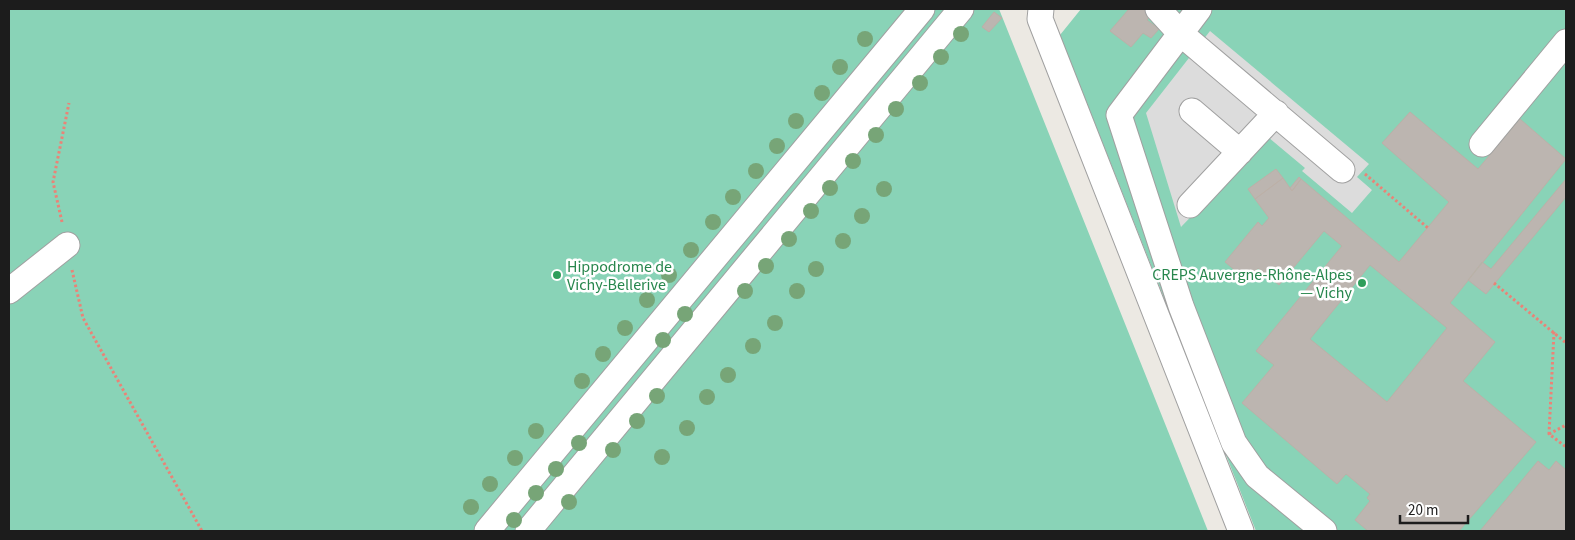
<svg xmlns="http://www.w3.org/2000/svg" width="1575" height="540" font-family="'Source Sans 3',sans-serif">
<rect width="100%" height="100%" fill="#ece9e3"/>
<path fill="#89d3b7" d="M9,9H999L1208,531H9Z
M1081,9H1566V531H1256L1060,35Z"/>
<path fill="#dcdcdc" d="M1210,31L1369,164L1357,177L1372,190L1352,213L1302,171L1305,168L1268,137L1181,227L1146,113Z"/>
<path fill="#bcb5b0" stroke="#bcb0a7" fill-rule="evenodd" d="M1129,9H1145L1151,14L1147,20L1159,29L1151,38L1143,33L1131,47L1110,31Z
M994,12L1002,18L989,32L982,27Z
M1410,112L1478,169L1520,119L1566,159L1450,303L1495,342L1463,381L1536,442L1459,531H1368L1355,520L1370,501L1367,498L1370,494L1346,474L1337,484L1242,403L1274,365L1256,351L1342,246L1324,231L1279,285L1258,268L1248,281L1225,262L1258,222L1262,226L1269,218L1255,199L1283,178L1292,191L1301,179L1399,262L1449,202L1382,143ZM1370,265L1447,328L1387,402L1310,339Z
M1276,169L1283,178L1255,199L1248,189Z
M1299,177L1301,179L1292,191L1290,188Z
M1566,179V197L1486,294L1468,280L1482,262L1491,269Z
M1538,461L1549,470L1556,461L1566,470V531H1480Z"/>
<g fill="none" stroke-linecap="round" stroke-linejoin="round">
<defs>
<path id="minor" d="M1041,9L1040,19L1241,531
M1158,9L1180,33L1342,170
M1199,9L1119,115L1181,306L1234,443L1257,476L1324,531
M1192,111L1240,152
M1482,144L1566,42
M1190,205L1276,113
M9,291L67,245
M487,531L922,9
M528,531L961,9"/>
</defs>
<use href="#minor" stroke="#a0a0a0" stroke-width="27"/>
<path stroke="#ea8377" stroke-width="3" stroke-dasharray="2.5 2.5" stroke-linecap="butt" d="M1365,174L1428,228
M62,222L53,182L69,103
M72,270L83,318L202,531
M1494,283L1566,343
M1554,332L1549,434L1566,447
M1549,434L1566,425"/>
<use href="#minor" stroke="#fff" stroke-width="25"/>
</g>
<g fill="#77a577">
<circle cx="961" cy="34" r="8"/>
<circle cx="865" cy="39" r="8"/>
<circle cx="941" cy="57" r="8"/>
<circle cx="840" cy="67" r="8"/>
<circle cx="920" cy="83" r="8"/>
<circle cx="822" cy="93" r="8"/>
<circle cx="896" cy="109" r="8"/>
<circle cx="796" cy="121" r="8"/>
<circle cx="876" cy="135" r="8"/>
<circle cx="777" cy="146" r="8"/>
<circle cx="853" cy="161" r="8"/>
<circle cx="756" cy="171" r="8"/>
<circle cx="830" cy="188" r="8"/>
<circle cx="884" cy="189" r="8"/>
<circle cx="733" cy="197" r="8"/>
<circle cx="811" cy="211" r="8"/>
<circle cx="862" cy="216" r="8"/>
<circle cx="713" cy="222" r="8"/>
<circle cx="789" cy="239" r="8"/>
<circle cx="843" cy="241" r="8"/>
<circle cx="691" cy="250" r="8"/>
<circle cx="766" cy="266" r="8"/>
<circle cx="816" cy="269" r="8"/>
<circle cx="669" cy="275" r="8"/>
<circle cx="745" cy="291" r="8"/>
<circle cx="797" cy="291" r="8"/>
<circle cx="647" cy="300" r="8"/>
<circle cx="685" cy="314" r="8"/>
<circle cx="775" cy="323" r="8"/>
<circle cx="625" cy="328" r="8"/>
<circle cx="663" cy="340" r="8"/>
<circle cx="753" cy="346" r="8"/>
<circle cx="603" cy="354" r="8"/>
<circle cx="728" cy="375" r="8"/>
<circle cx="582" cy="381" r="8"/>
<circle cx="657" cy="396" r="8"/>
<circle cx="707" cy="397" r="8"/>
<circle cx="637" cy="421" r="8"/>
<circle cx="687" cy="428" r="8"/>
<circle cx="536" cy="431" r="8"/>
<circle cx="579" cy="443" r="8"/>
<circle cx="613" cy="450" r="8"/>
<circle cx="662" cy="457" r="8"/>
<circle cx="515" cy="458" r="8"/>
<circle cx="556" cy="469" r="8"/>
<circle cx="490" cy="484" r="8"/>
<circle cx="536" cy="493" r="8"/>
<circle cx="569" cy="502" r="8"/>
<circle cx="471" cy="507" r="8"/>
<circle cx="514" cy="520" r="8"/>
</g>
<g fill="#2e9e5b" stroke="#fff" stroke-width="2">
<circle cx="557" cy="275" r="5"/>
<circle cx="1362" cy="283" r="5"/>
</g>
<g text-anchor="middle" stroke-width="5" stroke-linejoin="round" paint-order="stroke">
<g font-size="16" fill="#27864d" stroke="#fff" text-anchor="start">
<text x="567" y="272">Hippodrome de<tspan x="567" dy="18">Vichy-Bellerive</tspan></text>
<text x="1352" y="280" text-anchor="end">CREPS Auvergne-Rhône-Alpes<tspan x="1352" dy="18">— Vichy</tspan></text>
</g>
</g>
<rect width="1575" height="540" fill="none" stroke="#1c1c1c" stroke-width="20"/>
<path d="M1400 515v8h68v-8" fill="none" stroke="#1c1c1c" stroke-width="2.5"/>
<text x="1408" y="515" font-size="15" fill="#1c1c1c" stroke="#ffffff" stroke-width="4" paint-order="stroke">20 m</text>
</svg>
